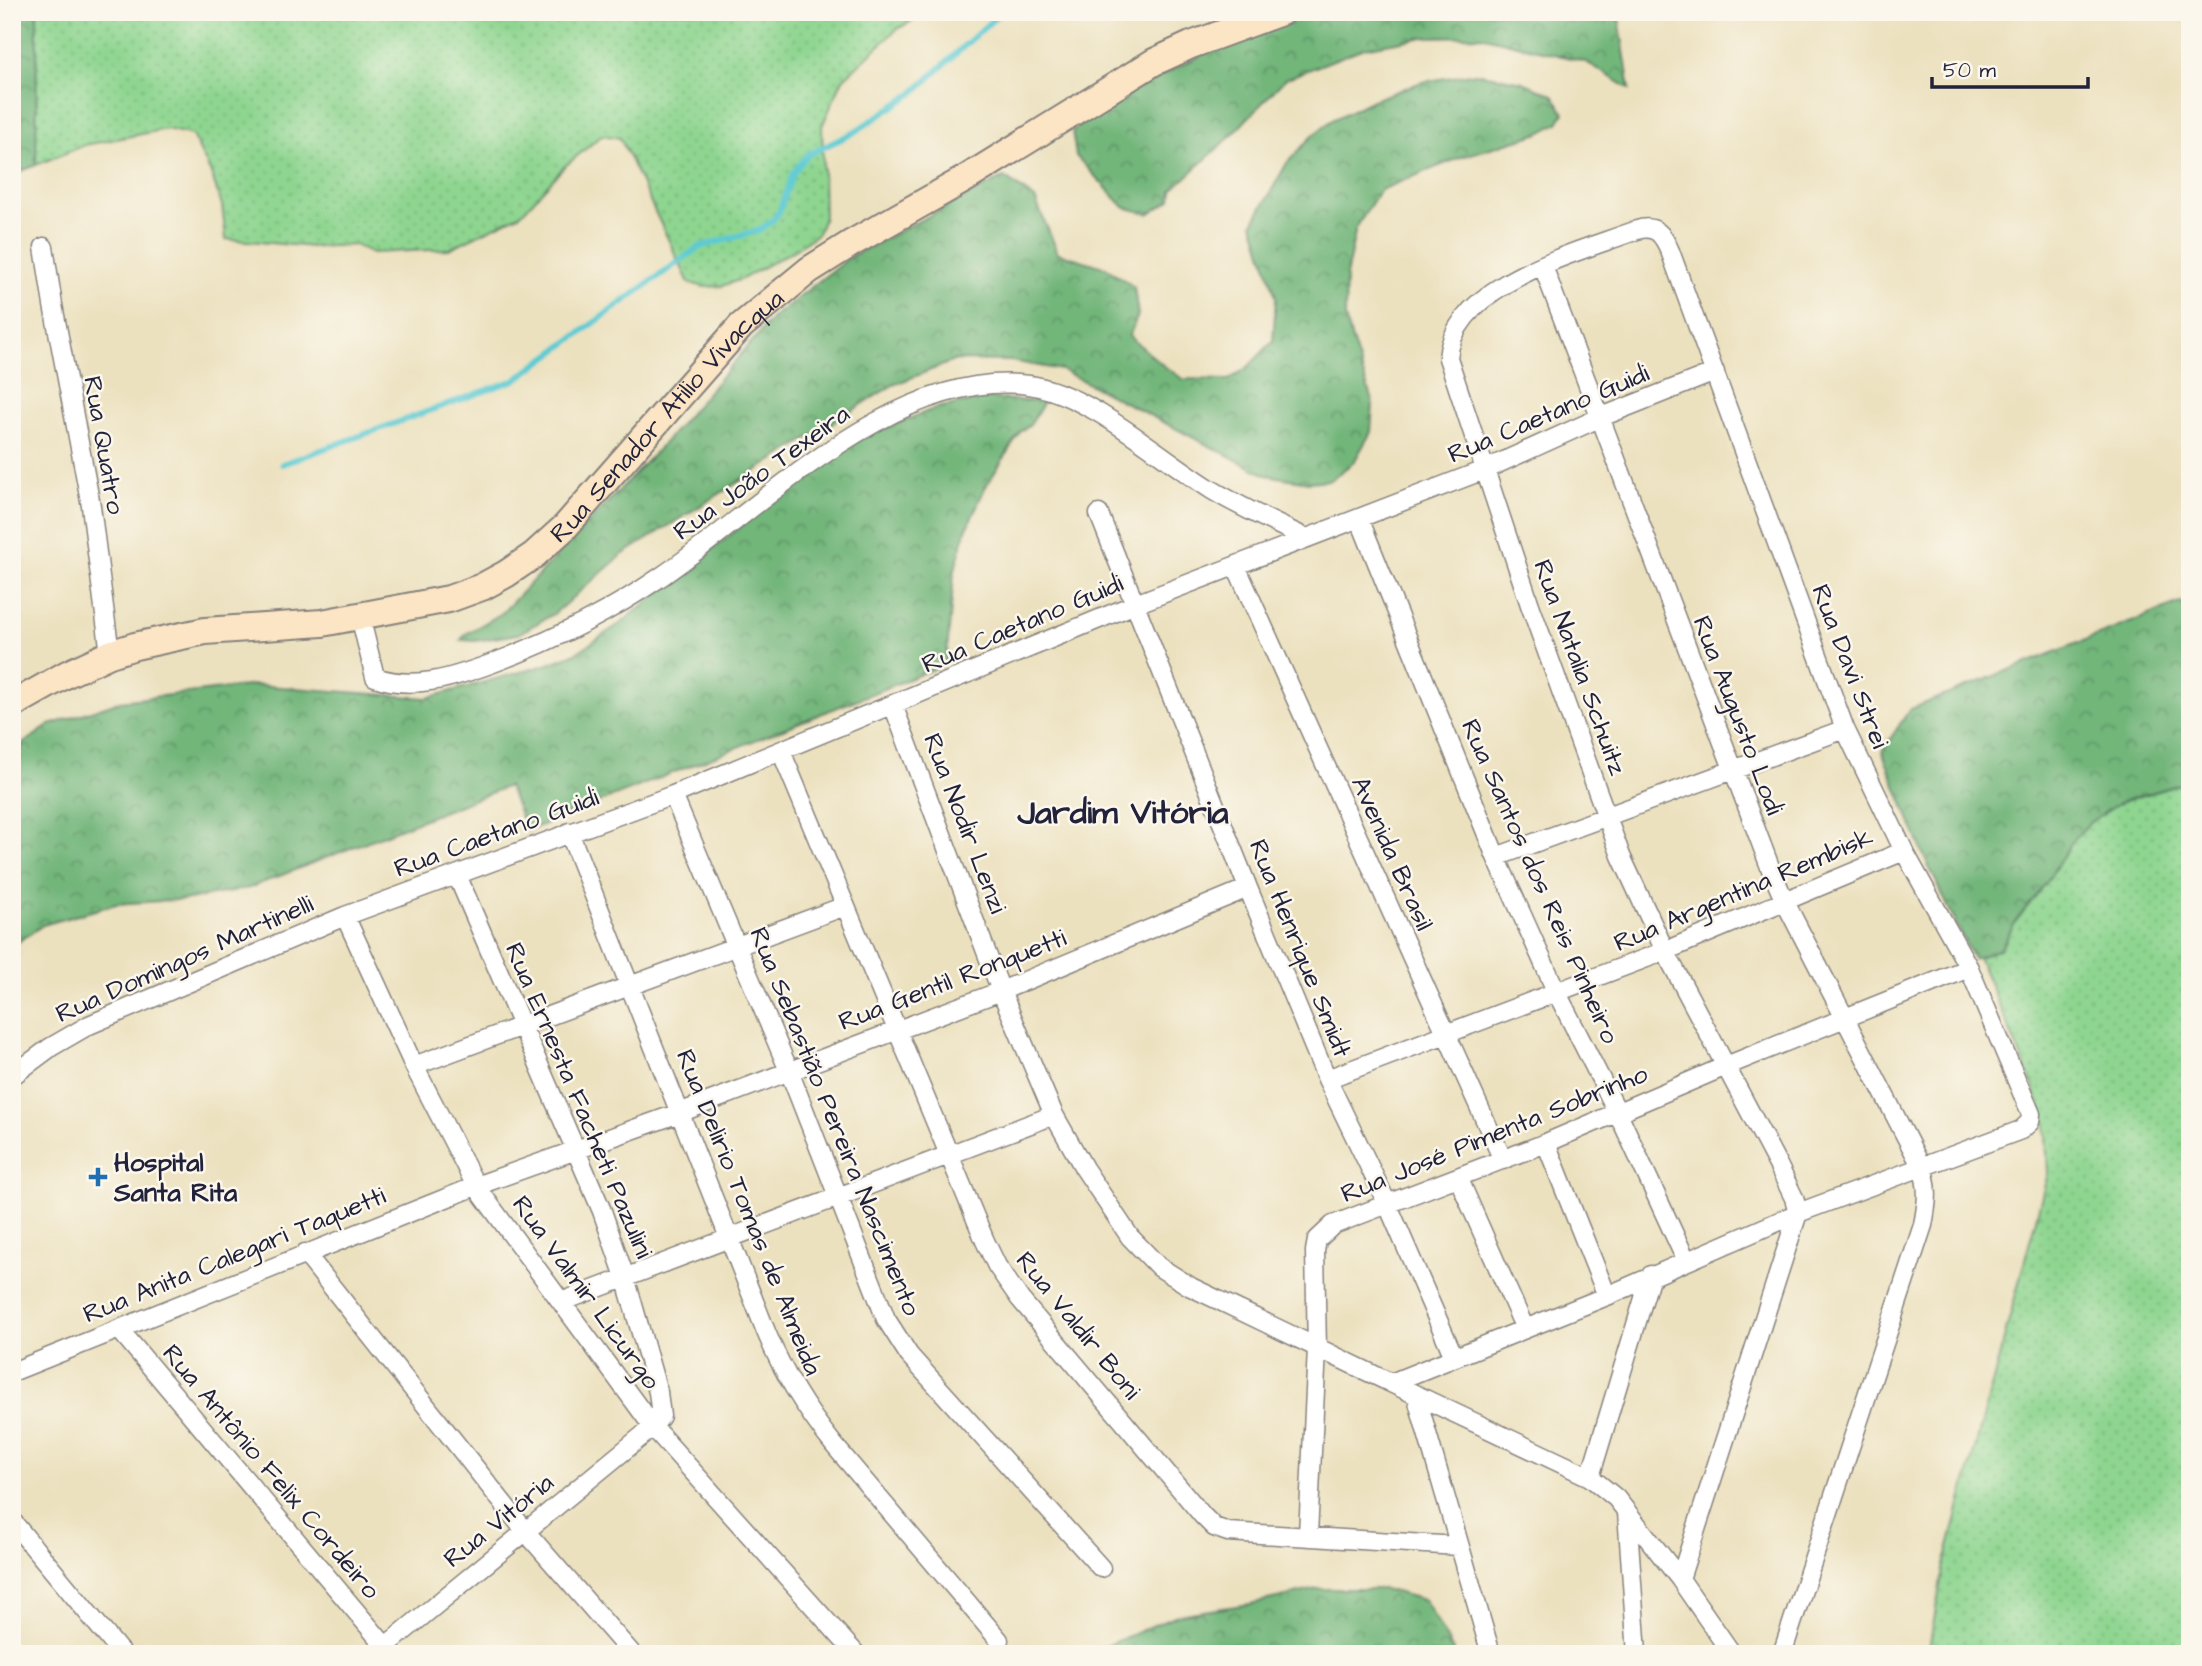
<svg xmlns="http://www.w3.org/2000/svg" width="2202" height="1666" font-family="'Architects Daughter',sans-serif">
<defs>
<pattern id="grass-dots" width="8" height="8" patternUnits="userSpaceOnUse" patternTransform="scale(1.75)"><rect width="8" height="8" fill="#8ed590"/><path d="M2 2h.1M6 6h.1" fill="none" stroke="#7ab77d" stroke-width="1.8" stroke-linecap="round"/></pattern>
<pattern id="forest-crowns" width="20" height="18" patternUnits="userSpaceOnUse" patternTransform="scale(1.75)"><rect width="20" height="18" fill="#72b67a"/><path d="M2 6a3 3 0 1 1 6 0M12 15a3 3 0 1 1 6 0" fill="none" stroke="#5d9465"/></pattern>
</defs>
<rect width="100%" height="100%" fill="#fbf7ec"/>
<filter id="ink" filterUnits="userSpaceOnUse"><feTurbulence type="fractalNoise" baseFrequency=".0143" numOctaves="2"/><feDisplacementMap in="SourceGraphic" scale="14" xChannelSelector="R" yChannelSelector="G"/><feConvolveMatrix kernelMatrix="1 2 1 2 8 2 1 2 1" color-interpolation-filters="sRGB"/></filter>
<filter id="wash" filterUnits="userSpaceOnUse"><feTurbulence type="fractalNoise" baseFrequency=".00686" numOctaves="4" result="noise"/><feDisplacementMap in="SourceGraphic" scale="28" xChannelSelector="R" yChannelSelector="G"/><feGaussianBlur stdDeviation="1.57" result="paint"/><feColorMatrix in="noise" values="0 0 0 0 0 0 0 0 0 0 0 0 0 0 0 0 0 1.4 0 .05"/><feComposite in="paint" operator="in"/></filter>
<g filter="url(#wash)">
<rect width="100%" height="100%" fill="#ece1bf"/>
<path fill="url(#grass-dots)" stroke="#587c66" stroke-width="2" d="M37,12H928L897,29L843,79L822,126L824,218L818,233L796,249L742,279L722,286L705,287L689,283L620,138L602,135L564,167L521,214L449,249L372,253L355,245L313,247L226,239L222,205L210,171L192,135L167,129L85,145L36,165Z
M2190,781V1654H1928L1943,1569L2048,1173L2045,1120L2029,1075L1978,957L2000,949L2016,921L2046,883L2071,843L2089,823L2121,802Z"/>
<path fill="url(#forest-crowns)" stroke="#4a6c5a" stroke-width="2" d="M12,12H37L36,165L12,175Z
M1311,12H1618L1630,89L1586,62L1481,36L1424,37L1364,48L1285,79L1230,137L1172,190L1171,200L1149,214L1124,207L1076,156L1072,131C1144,80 1227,39 1311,12Z
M1477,73L1523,82L1553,95L1564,113L1558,123L1540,133L1464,156L1380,190L1356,228L1346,276L1345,318L1373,404L1371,432L1354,462L1330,480L1308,482L1266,475L1062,370L1011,361L956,360L893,385L622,555L555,613L518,634L475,641L461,640L466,634L502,613L666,441L773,317L851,256L1004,177L1035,199L1058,253L1107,268L1134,287L1138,315L1129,336L1164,366L1183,379L1229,380L1249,366L1273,341L1276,297L1253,223L1287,163L1312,136L1332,120L1373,100L1422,82Z
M988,398L1044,402L1030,425L1020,432L985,488L966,530L954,573L946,664L527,831L508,786L249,888L191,899L116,904L43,925L12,946V751L50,725L120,701L255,685L427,698L549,664L576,653L621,623L777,497L861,438L936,408Z
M2190,599V781L2121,802L2089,823L2071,843L2046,883L2016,921L2000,949L1973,959L1924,856L1882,751L1910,709Z
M1317,1589H1384L1425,1600L1455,1654H1082L1085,1650L1106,1646L1177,1615L1250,1604Z"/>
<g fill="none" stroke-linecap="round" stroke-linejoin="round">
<path stroke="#5dcad3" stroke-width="6" d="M282,464L515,380L699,247L760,230L772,221L779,212L793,173L807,155L851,134L912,94L1001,12"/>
</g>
</g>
<g filter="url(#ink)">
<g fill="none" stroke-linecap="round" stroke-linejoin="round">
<defs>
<path id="street" d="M44,247L53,305L91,506L110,654
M1543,266L1770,867L1785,902L1921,1166C1930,1187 1927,1204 1923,1225L1782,1654
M1099,514L1248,888L1327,1079L1387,1203L1454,1357
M1359,518L1496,857L1557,993L1618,1113L1686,1260
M1236,566L1503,1160
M360,616L375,677C415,691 455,677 493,663C552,641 610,612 662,576C764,506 895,368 1029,385C1089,393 1160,458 1212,490C1242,508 1275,523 1306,538
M893,705L1001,991L1054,1115L1084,1168L1130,1237L1159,1267L1191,1287L1391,1383L1607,1296L1798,1213L2021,1130L2030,1122L2031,1114L1969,968L1904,851L1845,729L1670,251C1663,235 1656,224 1637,230C1577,253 1454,283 1448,358L1530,605L1621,856L1665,951L1778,1165L1794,1198L1798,1213L1680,1579
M781,751L985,1241L997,1266L1020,1299L1203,1516L1214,1527L1228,1532L1458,1546
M673,795L789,1071L886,1319L909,1355L1101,1568
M569,832L767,1334C784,1375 806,1410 834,1445L999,1640
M1496,857L1845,729
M345,916L414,1066L476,1186L653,1427L856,1654
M414,1066L845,906
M12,1076L51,1047L89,1025L345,916L673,795L1133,605L1484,470L1599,418L1715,372
M1327,1079L1665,951L1904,851
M1546,1143L1607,1296
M1458,1177L1525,1329
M305,1253L526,1532L632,1654
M561,1302L1054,1115
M119,1329L385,1646
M12,1372L476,1186L679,1113L1001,991L1248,888
M1391,1383L1590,1477L1616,1498L1680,1579L1732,1654
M1416,1395L1491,1654
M1590,1477L1651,1275
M1627,1512L1637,1654
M12,1521L122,1654
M1308,1535L1317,1349L1315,1251L1317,1240L1333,1225L1546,1143L1726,1066L1969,968
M376,1654L653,1427L661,1416L658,1392L625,1277L602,1211L457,875"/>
<g id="secondary">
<path id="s1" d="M12,705L67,674L110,654L135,646L205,631L322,623L449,599L482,587L506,574L534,555L565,527L741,326L809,270L852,243L965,179L1154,62L1191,45L1281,12"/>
</g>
</defs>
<use href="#street" stroke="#87827d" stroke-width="21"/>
<use href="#secondary" stroke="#87827d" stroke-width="30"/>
<use href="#street" stroke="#fff" stroke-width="18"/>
<use href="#secondary" stroke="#fce5c4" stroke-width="26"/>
</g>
</g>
<path fill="#1f6fb2" stroke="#fbf7ec" stroke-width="2.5" d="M94.5 1166.5h7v7h7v7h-7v7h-7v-7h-7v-7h7z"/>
<g text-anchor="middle" stroke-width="5" stroke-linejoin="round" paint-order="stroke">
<g font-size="26" fill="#22223b" stroke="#fbf7ec">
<text transform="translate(1548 413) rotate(-23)" y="9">Rua Caetano Guidi</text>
<text dy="9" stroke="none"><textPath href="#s1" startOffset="744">Rua Senador Atilio Vivacqua</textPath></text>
<text transform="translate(105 445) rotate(80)" y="9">Rua Quatro</text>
<text transform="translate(761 472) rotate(-36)" y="9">Rua João Texeira</text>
<text transform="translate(1022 623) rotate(-23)" y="9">Rua Caetano Guidi</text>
<text transform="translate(1851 666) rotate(69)" y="9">Rua Davi Strei</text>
<text transform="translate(1581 667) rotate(70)" y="9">Rua Natalia Schuitz</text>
<text transform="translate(1739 715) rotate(69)" y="9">Rua Augusto Lodi</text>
<text transform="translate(966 823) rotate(69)" y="9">Rua Nodir Lenzi</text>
<text transform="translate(496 832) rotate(-20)" y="9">Rua Caetano Guidi</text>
<text transform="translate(1393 853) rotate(66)" y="9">Avenida Brasil</text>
<text transform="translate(1541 881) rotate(66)" y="9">Rua Santos dos Reis Pinheiro</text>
<text transform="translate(1743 889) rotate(-23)" y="9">Rua Argentina Rembisk</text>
<text transform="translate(1301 948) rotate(68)" y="9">Rua Henrique Smidt</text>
<text transform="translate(184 958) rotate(-24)" y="9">Rua Domingos Martinelli</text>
<text transform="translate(952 979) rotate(-21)" y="9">Rua Gentil Ronquetti</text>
<text transform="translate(580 1100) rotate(67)" y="9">Rua Ernesta Facheti Pazulini</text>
<text transform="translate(836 1121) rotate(68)" y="9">Rua Sebastião Pereira Nascimento</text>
<text transform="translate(1494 1133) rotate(-22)" y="9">Rua José Pimenta Sobrinho</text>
<text transform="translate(750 1212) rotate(68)" y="9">Rua Delirio Tomas de Almeida</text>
<text transform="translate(234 1254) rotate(-22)" y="9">Rua Anita Calegari Taquetti</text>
<text transform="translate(587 1292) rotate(54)" y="9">Rua Valmir Licurgo</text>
<text transform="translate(1079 1325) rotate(51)" y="9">Rua Valdir Boni</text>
<text transform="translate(272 1471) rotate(50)" y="9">Rua Antônio Felix Cordeiro</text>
<text transform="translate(498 1520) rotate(-39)" y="9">Rua Vitória</text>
</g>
<g font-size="26" font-weight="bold" fill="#22223b" stroke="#fbf7ec" text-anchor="start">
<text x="114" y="1171">Hospital<tspan x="114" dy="30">Santa Rita</tspan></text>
</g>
<g font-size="33" font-weight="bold" fill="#22223b" stroke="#fbf7ec">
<text x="1123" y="823">Jardim Vitória</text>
</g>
</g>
<rect width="2202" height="1666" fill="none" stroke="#fbf7ec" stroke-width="42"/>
<path d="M1932 77v10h156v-10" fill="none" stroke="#22223b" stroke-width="3.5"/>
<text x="1943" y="77" font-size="21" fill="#22223b" stroke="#fbf7ec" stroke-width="5" paint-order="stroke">50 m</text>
</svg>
